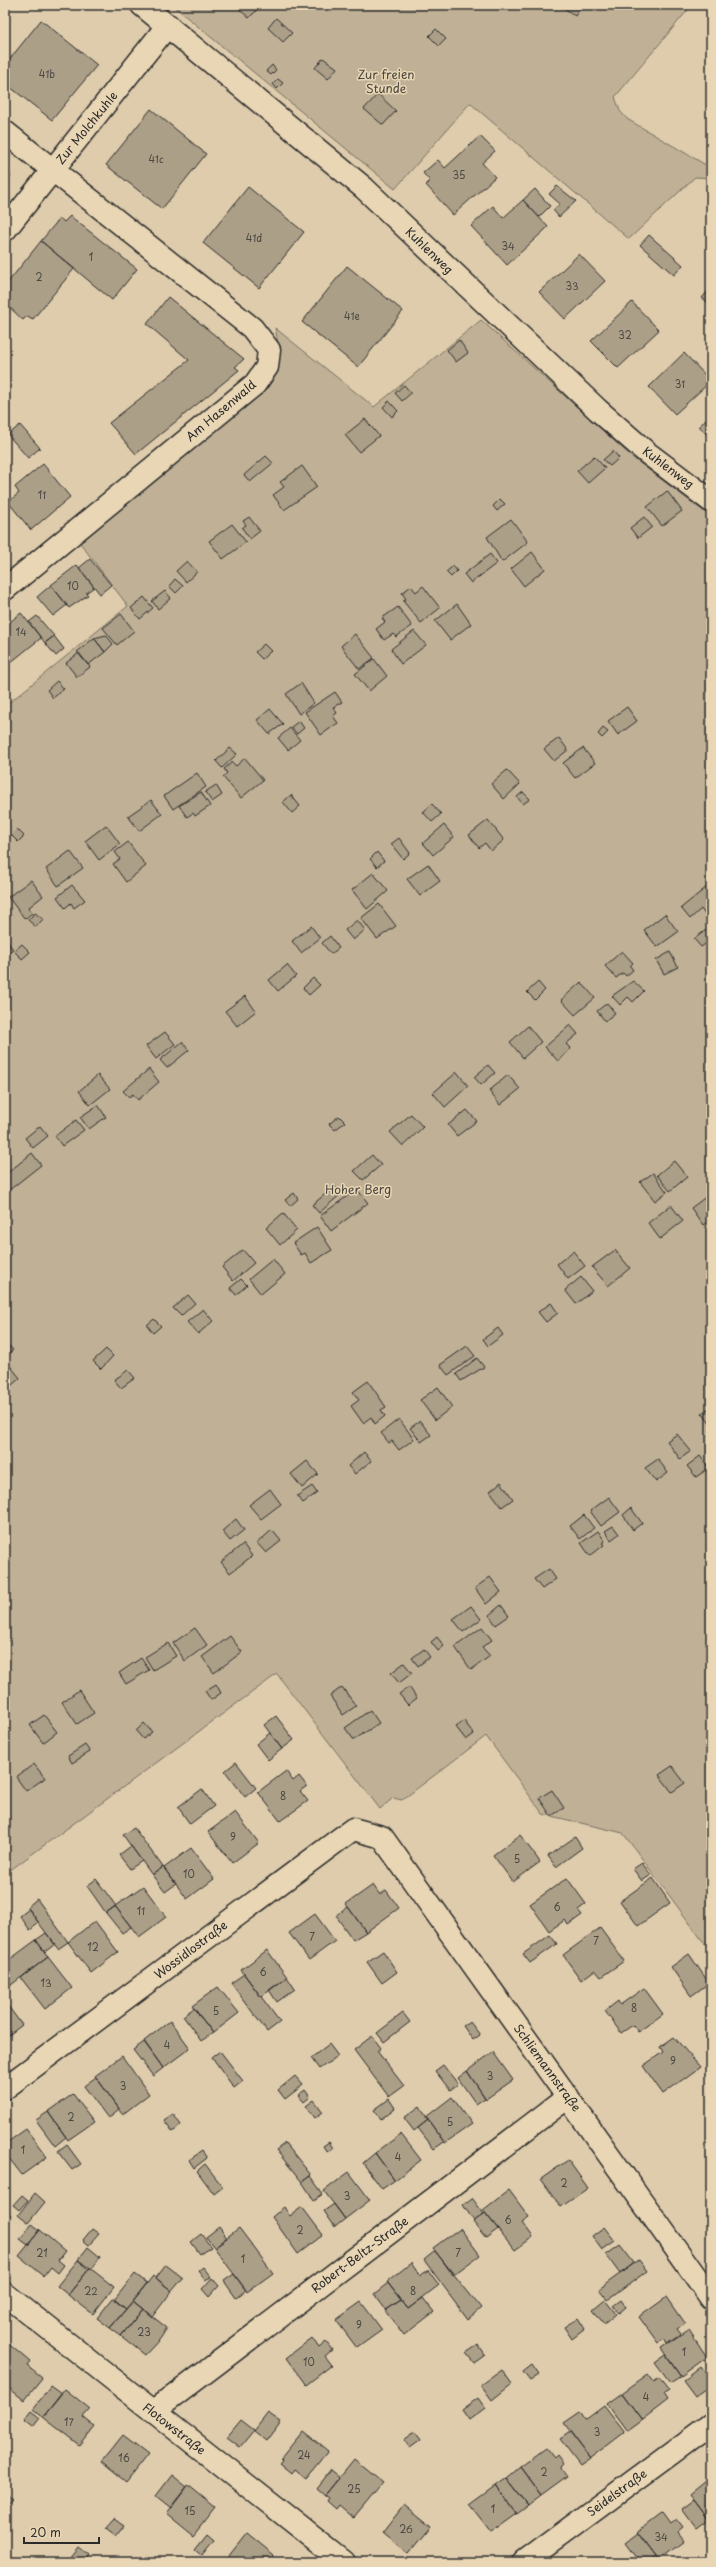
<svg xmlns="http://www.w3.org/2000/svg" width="716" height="2567" font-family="'Playpen Sans',sans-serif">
<rect width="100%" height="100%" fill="#deccac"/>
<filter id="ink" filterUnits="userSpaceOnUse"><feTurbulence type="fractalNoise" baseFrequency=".025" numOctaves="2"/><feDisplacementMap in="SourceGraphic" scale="8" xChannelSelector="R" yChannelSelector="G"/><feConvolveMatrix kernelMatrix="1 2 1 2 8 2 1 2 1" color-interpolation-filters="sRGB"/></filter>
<g filter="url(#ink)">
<path fill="#c0b196" stroke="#766e60" d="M172,5H692L615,97L620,111L627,119L711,168V178L695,177L629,239L470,103L395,189Z
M481,320L633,458L711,517V1952L623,1833L543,1814L486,1736L402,1800L393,1798L380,1809L277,1674L5,1874V706L128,606L77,539L265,391C283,368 281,356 275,328L374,407Z"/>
<path fill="#ac9f88" stroke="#2b2b2b" d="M235,5H252L257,10L249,18Z
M560,5H583L575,16Z
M276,18L292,33L283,42L268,28Z
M41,20L97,65L52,120L5,83V65Z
M436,29L446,39L439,46L429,36Z
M323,58L337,68L328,79L315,68Z
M272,65L276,70L271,75L266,71Z
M278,79L283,83L277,89L273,84Z
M378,94L396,111L383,125L364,109Z
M151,109L206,154L162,209L106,165Z
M480,136L495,151L482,163L495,177L453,215L426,185L430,181L423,173L438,160L445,168Z
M5,163L10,167L5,172L11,176L5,183Z
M557,186L576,201L559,217L553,210L560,204L549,194Z
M248,187L304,232L259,288L203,243Z
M535,189L550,206L539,217L523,200Z
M523,200L548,227L507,265L471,226L493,206L503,218Z
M70,216L137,269L112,300L41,241L60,218L64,222Z
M649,235L683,265L674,275L640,245Z
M41,241L74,269L33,319L27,316L23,320L5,303V286Z
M579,254L605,281L565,319L539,292Z
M347,266L403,311L358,367L302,322Z
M709,290L711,292V305L702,298Z
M168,297L244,359L235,367L239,370L136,454L109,423L189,360L147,324Z
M632,302L659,330L618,368L591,341Z
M459,340L468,353L456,362L447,350Z
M684,353L711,381L675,414L649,387Z
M404,385L411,393L402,401L395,393Z
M389,401L398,411L392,417L383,407Z
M711,415V439L699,426Z
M365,419L379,436L359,452L345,435Z
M20,425L40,448L28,458L8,435Z
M613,451L619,458L610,466L603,460Z
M266,456L273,463L250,482L244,475Z
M594,456L605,468L588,483L577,471Z
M43,464L70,497L31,530L8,502L19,493L15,487Z
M302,466L317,487L284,510L273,495L284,487L280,482Z
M667,491L682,511L662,526L647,507Z
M500,499L505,504L497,511L493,506Z
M249,517L260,531L250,539L242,528L246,525L243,521Z
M644,517L652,527L638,538L630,528Z
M511,519L528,542L502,562L487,537Z
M232,524L246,542L223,559L209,541Z
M532,552L545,569L524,586L511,569Z
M490,554L497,563L471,583L464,574Z
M90,559L111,585L100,594L79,568Z
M187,561L197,572L186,582L176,571Z
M77,565L94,587L86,593L88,595L69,608L51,585Z
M453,566L457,571L451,577L446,572Z
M175,579L183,586L176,593L169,586Z
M51,585L67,605L53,616L37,597Z
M411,586L416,592L423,586L440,608L421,623L403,601L406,599L402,593Z
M165,591L171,598L158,609L152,601Z
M144,597L153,608L140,619L131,608Z
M457,604L471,624L450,640L435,621Z
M398,607L412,626L396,637L393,634L384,640L376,629L385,622L382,618Z
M21,613L41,638L10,663L5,657V626Z
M121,614L134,631L117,645L103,628Z
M37,616L54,636L45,643L29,622Z
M414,631L426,645L401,664L391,649Z
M355,634L374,658L359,669L341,646Z
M106,635L113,644L105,652L94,638Z
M54,636L64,649L56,656L45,643Z
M94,638L105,652L88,665L77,652Z
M264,644L271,651L262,659L255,652Z
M79,653L90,667L77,677L66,663Z
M374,659L387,676L369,691L355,674Z
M57,681L64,689L53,698L47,690Z
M301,683L314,703L299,714L286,694Z
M335,692L342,702L333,707L337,713L333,716L338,723L321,735L305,712Z
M627,707L637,721L618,735L608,721Z
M270,709L283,724L269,734L257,720Z
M299,721L304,728L297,734L291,727Z
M290,728L300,740L288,750L278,738Z
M603,728L608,732L602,738L598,734Z
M559,738L568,750L554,761L544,749Z
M230,748L237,754L222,768L216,761Z
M583,748L595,763L575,778L563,763Z
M245,758L263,780L241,798L223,777L227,773L224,769L232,762L236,766Z
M507,770L520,784L504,799L491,784Z
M197,773L206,787L173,809L164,796Z
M216,785L222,795L212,802L205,792Z
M201,792L210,806L195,816L193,813L187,817L179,806Z
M523,792L530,799L523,804L517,797Z
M291,795L300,806L292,813L283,802Z
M151,800L162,814L139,831L128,816Z
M432,804L441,814L432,822L423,812Z
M488,820L504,840L491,851L485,843L479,848L469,835Z
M106,825L120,844L99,860L85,841Z
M444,825L454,837L433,855L423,843Z
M17,829L24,836L18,842L11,835Z
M399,838L410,853L403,859L391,844Z
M128,842L146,866L126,882L113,864L120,859L115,852Z
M70,851L83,868L58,886L46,869Z
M377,852L384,861L377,867L370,859Z
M428,864L440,881L420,896L407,879Z
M373,873L388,891L367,909L352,890Z
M31,880L43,896L28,908L32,913L25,919L8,897Z
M72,885L85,900L74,908L71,903L65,908L57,897Z
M708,886L711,890V912L706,916L701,909L690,919L681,908Z
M379,904L396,926L377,939L361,918Z
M35,913L43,919L36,927L28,920Z
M665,914L678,932L657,947L644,930Z
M357,920L365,930L353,940L345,930Z
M311,926L320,938L301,953L292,941Z
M710,927L711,940L701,947L694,939Z
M330,936L339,948L331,954L322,943Z
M5,939L13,949L5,956Z
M22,944L30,952L22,959L14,951Z
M622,951L633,963L630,966L633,970L626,976L623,973L616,978L605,966Z
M670,952L678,967L664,974L656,960Z
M287,965L296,976L278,991L269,980Z
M313,978L320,985L309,995L303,988Z
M633,981L644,991L633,1002L628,997L620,1005L612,996Z
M538,982L545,990L535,1000L527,992Z
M581,982L595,998L575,1015L561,1000Z
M245,996L256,1011L237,1026L225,1011Z
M607,1003L615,1013L605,1021L597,1011Z
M570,1025L578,1034L566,1044L571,1049L558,1061L545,1047Z
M528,1026L541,1042L523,1058L510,1042Z
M165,1032L175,1044L156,1059L146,1046Z
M182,1042L189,1050L167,1068L160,1060Z
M488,1065L495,1073L481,1085L474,1077Z
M149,1069L159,1082L138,1100L133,1094L129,1097L123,1091Z
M457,1072L468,1086L445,1107L433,1093Z
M98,1075L110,1089L90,1105L79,1091Z
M508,1075L520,1089L500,1105L489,1091Z
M98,1105L106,1117L89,1129L80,1117Z
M467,1110L477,1121L457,1136L448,1125Z
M411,1114L423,1127L403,1146L390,1132Z
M339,1116L345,1122L335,1130L329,1124Z
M76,1120L84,1130L62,1146L55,1136Z
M40,1126L48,1136L33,1148L25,1138Z
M32,1153L41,1165L8,1191L5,1187V1175Z
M372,1155L381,1165L363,1180L354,1171Z
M674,1161L687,1177L670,1191L657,1175Z
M653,1173L667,1192L655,1201L640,1182Z
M335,1186L341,1194L319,1213L312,1205Z
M357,1189L368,1203L331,1231L320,1216Z
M294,1193L298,1199L290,1206L285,1200Z
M711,1193V1219L703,1225L691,1208Z
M671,1205L683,1221L660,1239L648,1223Z
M283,1213L297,1230L280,1245L266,1228Z
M317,1227L332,1250L311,1263L305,1253L301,1255L293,1243Z
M243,1250L254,1263L233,1281L222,1267Z
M615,1250L630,1268L608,1286L592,1267Z
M573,1251L585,1266L568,1279L557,1264Z
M273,1259L285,1274L261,1294L249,1279Z
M581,1277L592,1291L576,1304L565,1290Z
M241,1279L247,1285L236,1295L230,1288Z
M188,1295L195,1303L181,1316L173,1308Z
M551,1303L558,1313L546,1322L538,1312Z
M203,1309L213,1321L198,1334L187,1322Z
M154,1319L161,1326L153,1333L147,1325Z
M498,1328L503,1335L488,1346L483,1339Z
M6,1343L13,1350L5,1357V1344Z
M467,1346L475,1356L448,1375L440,1365Z
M106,1349L113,1356L101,1369L93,1361Z
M477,1358L484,1367L461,1381L456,1374Z
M7,1362L20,1378L5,1391V1363Z
M128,1370L135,1378L121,1388L114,1380Z
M368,1381L386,1407L381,1410L385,1416L375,1424L371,1417L363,1423L351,1406L359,1400L353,1392Z
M438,1387L452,1407L435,1420L420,1400Z
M711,1407V1425L702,1413Z
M399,1419L414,1439L399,1450L392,1441L389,1443L381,1433Z
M420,1421L431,1435L421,1442L410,1428Z
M677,1434L691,1451L680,1459L667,1441Z
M364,1452L371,1461L355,1474L348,1466Z
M700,1456L709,1468L696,1477L687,1466Z
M658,1459L668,1473L656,1482L645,1468Z
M307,1461L318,1474L302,1488L291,1474Z
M501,1482L513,1499L502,1507L490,1491Z
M312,1486L317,1493L303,1503L297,1496Z
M270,1489L281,1504L261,1519L249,1505Z
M609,1497L620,1512L601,1526L590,1511Z
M631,1508L642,1523L633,1530L623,1515Z
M584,1515L594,1528L580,1539L570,1526Z
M236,1519L244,1530L230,1541L222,1531Z
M613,1526L619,1534L611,1540L605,1531Z
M272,1530L281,1541L266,1553L257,1543Z
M598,1531L605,1541L602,1543L604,1545L590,1556L581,1543Z
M243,1544L252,1556L230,1573L221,1562Z
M549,1569L556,1579L542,1589L534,1579Z
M490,1577L501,1592L486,1604L475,1588Z
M501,1605L509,1616L496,1625L489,1615Z
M471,1606L481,1619L463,1632L453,1619Z
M482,1627L492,1640L482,1647L490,1656L471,1670L455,1647Z
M195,1628L207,1645L185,1661L173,1643Z
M230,1636L242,1652L214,1673L202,1657Z
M437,1637L444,1646L438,1651L431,1642Z
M168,1643L176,1656L153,1670L145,1657Z
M424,1649L430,1657L418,1666L412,1658Z
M141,1658L149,1670L126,1684L119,1673Z
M404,1663L412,1673L399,1683L391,1673Z
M216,1684L221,1693L211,1700L205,1691Z
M342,1687L356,1706L343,1715L330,1696Z
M409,1687L417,1698L408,1705L399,1694Z
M79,1690L94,1713L77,1724L62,1702Z
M370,1710L379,1723L354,1740L345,1728Z
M44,1715L57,1732L43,1743L30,1725Z
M276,1716L294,1740L282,1749L264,1725Z
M464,1721L474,1734L466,1740L456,1727Z
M144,1723L152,1732L143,1739L136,1731Z
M270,1733L282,1749L268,1760L256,1744Z
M85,1745L90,1752L72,1763L68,1756Z
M236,1762L256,1788L245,1797L225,1771Z
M34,1764L45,1778L26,1791L16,1777Z
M672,1766L685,1783L672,1792L659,1775Z
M286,1771L293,1781L299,1776L307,1786L300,1791L308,1801L280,1821L258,1792Z
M202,1789L214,1806L190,1824L178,1807Z
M552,1790L564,1808L551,1816L539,1798Z
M235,1812L259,1843L232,1863L208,1832Z
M134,1828L163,1867L152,1875L123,1835Z
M520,1835L540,1862L513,1882L493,1855Z
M575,1837L582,1848L556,1867L548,1856Z
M131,1846L142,1861L130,1869L119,1855Z
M191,1848L214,1879L187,1899L164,1868Z
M642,1863L651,1875L642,1881L633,1869Z
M163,1867L176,1884L165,1892L152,1875Z
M567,1878L586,1904L578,1910L582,1915L568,1925L565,1920L549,1931L530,1904Z
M653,1878L670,1903L638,1926L620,1901Z
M96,1879L116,1906L106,1913L87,1886Z
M373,1885L380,1895L386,1890L399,1908L366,1932L346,1904Z
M143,1886L166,1917L139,1937L115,1906Z
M37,1899L68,1942L58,1949L27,1907Z
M115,1906L131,1927L122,1933L106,1913Z
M348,1907L366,1932L353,1940L336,1916Z
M29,1909L39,1923L30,1930L20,1916Z
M315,1914L335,1941L309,1960L289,1933Z
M95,1921L118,1952L91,1973L68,1942Z
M600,1928L624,1961L601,1977L595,1970L581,1980L563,1955Z
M46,1933L55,1944L45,1952L36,1940Z
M550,1935L557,1944L530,1963L523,1954Z
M36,1940L48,1957L11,1985L5,1976V1963Z
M267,1950L287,1977L261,1997L241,1970Z
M383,1951L397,1972L382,1983L367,1962Z
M689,1954L709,1983L691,1996L671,1967Z
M48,1957L72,1988L45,2009L21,1978Z
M244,1974L280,2022L267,2032L231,1983Z
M5,1976L11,1985L5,1990Z
M287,1977L295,1989L277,2002L269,1990Z
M218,1987L239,2013L213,2033L192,2006Z
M644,1988L663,2014L638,2032L633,2025L621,2033L605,2011L618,2001L620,2005Z
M5,2002L22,2025L5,2038Z
M194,2008L213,2033L201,2041L183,2016Z
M403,2013L410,2022L384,2042L377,2033Z
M170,2021L190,2048L163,2068L144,2041Z
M470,2022L480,2035L473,2040L463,2026Z
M372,2036L381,2048L377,2051L404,2086L389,2097L354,2050Z
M674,2037L700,2067L663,2094L643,2066L663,2052L660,2047Z
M144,2042L163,2068L153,2076L133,2050Z
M329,2044L338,2056L319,2069L311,2058Z
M220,2051L243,2081L234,2088L212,2057Z
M493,2052L513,2080L486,2099L467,2071Z
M122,2056L149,2094L123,2114L95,2076Z
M443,2065L458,2084L450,2090L435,2071Z
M467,2071L485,2098L476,2104L458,2078Z
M295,2076L303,2085L285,2099L278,2090Z
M96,2077L119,2109L108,2118L84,2086Z
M305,2090L310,2097L304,2102L298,2095Z
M73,2094L94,2122L68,2140L48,2112Z
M452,2097L472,2124L445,2143L426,2117Z
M389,2099L395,2108L381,2119L374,2110Z
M314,2100L323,2112L315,2118L306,2106Z
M420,2106L428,2120L414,2131L404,2118Z
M48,2112L66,2137L55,2146L36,2120Z
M173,2114L181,2125L173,2132L164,2120Z
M428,2120L444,2142L434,2149L418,2128Z
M26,2129L47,2157L22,2175L5,2153V2144Z
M401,2134L421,2160L395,2180L375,2153Z
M329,2142L333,2148L327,2152L323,2146Z
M285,2143L311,2175L302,2182L276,2150Z
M67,2145L81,2164L72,2170L58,2152Z
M202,2151L207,2158L194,2168L189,2160Z
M375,2153L395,2180L382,2189L363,2163Z
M568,2160L588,2188L561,2207L541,2179Z
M205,2164L223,2187L214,2194L197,2171Z
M349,2172L370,2200L345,2219L324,2191Z
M310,2176L323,2194L314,2200L302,2182Z
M509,2190L529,2217L522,2222L533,2237L515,2250L483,2210Z
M35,2193L45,2202L28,2223L18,2215Z
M22,2195L28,2200L19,2210L13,2205Z
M472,2198L484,2214L474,2221L463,2205Z
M334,2204L345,2219L335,2227L324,2211Z
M284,2207L290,2216L302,2207L323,2235L298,2254L272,2217Z
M5,2209L12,2217L5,2223Z
M485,2213L498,2229L486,2238L473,2222Z
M32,2224L40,2230L28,2245L20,2239Z
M219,2227L227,2238L214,2247L206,2237Z
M604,2227L615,2241L602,2250L592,2236Z
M239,2228L273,2273L247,2292L214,2247Z
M460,2228L480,2255L453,2275L433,2248Z
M92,2229L99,2234L89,2245L83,2240Z
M40,2230L65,2251L58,2260L64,2265L58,2273L51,2267L44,2276L19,2256Z
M201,2234L211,2247L200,2254L191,2242Z
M620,2245L634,2263L620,2274L606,2255Z
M88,2247L100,2257L92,2269L78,2260Z
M435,2251L481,2308L468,2319L424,2260Z
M78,2260L89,2269L68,2295L57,2286Z
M639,2260L647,2271L608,2300L599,2289Z
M411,2263L420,2276L428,2270L439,2285L408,2309L387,2282Z
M166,2265L183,2278L172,2291L156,2278Z
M203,2267L211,2277L205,2280L198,2271Z
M90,2268L114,2287L93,2314L68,2295Z
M135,2274L147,2283L126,2309L114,2300Z
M234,2274L246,2290L236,2298L224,2281Z
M153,2276L172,2291L152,2317L133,2301Z
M212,2278L219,2286L209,2297L202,2289Z
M388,2283L401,2300L386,2310L374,2294Z
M667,2297L685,2323L676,2330L680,2335L667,2344L664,2339L658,2343L639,2317Z
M113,2298L126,2309L110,2328L97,2318Z
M423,2298L434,2312L404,2335L385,2311L401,2300L408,2309Z
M605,2300L616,2314L604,2324L593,2310Z
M621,2300L626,2307L619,2313L613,2306Z
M133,2301L143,2309L121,2336L110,2328Z
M361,2302L382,2330L357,2348L336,2320Z
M143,2309L167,2328L160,2339L145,2355L121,2336Z
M578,2318L585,2329L572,2339L564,2327Z
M689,2330L707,2357L681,2376L662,2348Z
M312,2338L319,2348L326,2342L332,2350L325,2356L332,2365L306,2385L286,2358Z
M5,2341L30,2362L27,2366L42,2378L24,2400L5,2385Z
M478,2345L485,2355L474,2363L466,2353Z
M666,2355L681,2376L670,2383L655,2363Z
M532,2365L539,2375L530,2381L523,2372Z
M701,2367L711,2381V2385L695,2397L683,2381Z
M502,2370L512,2384L492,2400L481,2385Z
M648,2374L654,2382L659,2378L669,2391L664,2394L668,2400L642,2420L622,2393Z
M51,2386L62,2394L43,2417L33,2409Z
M65,2389L90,2409L83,2417L94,2426L79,2445L43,2417Z
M622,2393L642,2420L627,2431L607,2404Z
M478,2398L485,2408L469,2420L462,2410Z
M604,2406L624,2432L590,2458L564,2423L580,2412L585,2420Z
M31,2411L40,2418L33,2427L24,2420Z
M268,2413L281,2422L267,2441L254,2431Z
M241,2420L254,2430L240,2447L227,2437Z
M303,2431L328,2451L306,2478L295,2469L292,2473L280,2463L283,2460L281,2458Z
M415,2432L421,2440L410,2448L404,2440Z
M570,2432L590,2458L580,2465L560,2439Z
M123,2435L148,2454L126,2482L101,2462Z
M546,2448L554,2458L557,2455L563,2463L560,2466L567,2476L541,2495L520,2467Z
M354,2459L383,2483L354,2518L339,2505L336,2509L327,2501L329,2498L325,2495Z
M520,2467L541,2495L528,2505L507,2478Z
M331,2470L340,2477L325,2495L317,2488Z
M172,2475L187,2487L171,2508L156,2496Z
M711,2477V2520H710L690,2494Z
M507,2478L528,2505L516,2514L496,2486Z
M188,2485L215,2507L193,2535L166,2513Z
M496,2486L516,2514L491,2532L470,2505Z
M5,2494L12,2500L5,2507Z
M694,2499L709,2519L697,2528L682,2508Z
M404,2505L430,2526L408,2553L383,2532Z
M662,2513L670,2524L676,2519L683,2528L677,2533L683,2541L658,2560L637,2532Z
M114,2519L123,2525L115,2535L106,2528Z
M247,2533L274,2555L269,2562H224Z
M638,2533L655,2556L647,2562H641L626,2542Z
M207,2534L214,2540L202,2555L195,2549Z
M80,2547L90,2555L85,2562H75L70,2559Z"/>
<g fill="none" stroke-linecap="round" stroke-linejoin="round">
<defs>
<path id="minor" d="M142,5L364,188L598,410L646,452L711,501
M5,132L252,328L269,350L267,367L255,384L5,589
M5,230L168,25
M5,2088L353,1829L382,1837L711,2298
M5,2294L344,2562
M153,2412L568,2097
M524,2562L711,2424"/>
</defs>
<use href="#minor" stroke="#2b2b2b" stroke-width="25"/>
<use href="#minor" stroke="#e9d6b4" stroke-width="22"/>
</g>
</g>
<g text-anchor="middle" stroke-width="3" stroke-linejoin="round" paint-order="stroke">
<g font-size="10" fill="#4b4842">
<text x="47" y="78">41b</text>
<text x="156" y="163">41c</text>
<text x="459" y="179">35</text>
<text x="254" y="242">41d</text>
<text x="508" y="250">34</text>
<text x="91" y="261">1</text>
<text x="39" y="281">2</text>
<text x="572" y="290">33</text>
<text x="352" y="320">41e</text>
<text x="625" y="339">32</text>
<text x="680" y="388">31</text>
<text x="42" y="499">11</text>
<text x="73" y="590">10</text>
<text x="21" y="636">14</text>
<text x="283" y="1800">8</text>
<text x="233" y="1841">9</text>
<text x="517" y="1863">5</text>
<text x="189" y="1878">10</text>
<text x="557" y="1911">6</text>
<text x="141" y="1915">11</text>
<text x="312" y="1941">7</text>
<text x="596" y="1945">7</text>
<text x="93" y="1951">12</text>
<text x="263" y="1976">6</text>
<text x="46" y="1987">13</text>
<text x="634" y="2012">8</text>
<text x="216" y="2015">5</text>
<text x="167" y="2049">4</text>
<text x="673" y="2065">9</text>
<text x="490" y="2080">3</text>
<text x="123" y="2090">3</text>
<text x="71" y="2121">2</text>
<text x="450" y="2126">5</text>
<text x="23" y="2154">1</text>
<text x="398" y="2161">4</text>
<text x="564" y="2187">2</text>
<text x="347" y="2200">3</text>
<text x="508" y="2224">6</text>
<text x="300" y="2234">2</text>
<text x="42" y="2257">21</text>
<text x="458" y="2257">7</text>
<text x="243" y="2263">1</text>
<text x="91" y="2295">22</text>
<text x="413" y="2295">8</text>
<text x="359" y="2329">9</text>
<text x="144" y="2336">23</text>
<text x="684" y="2356">1</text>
<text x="309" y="2366">10</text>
<text x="646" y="2401">4</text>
<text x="69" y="2426">17</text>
<text x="597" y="2436">3</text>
<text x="304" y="2459">24</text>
<text x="124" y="2462">16</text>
<text x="544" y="2476">2</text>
<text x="354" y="2493">25</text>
<text x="493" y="2513">1</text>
<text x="190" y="2515">15</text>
<text x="406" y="2533">26</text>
<text x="661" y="2541">34</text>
</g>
<g font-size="12" fill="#494640" stroke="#e9d6b4">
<text x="386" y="79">Zur freien<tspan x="386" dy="14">Stunde</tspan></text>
<text x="358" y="1194">Hoher Berg</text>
</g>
<g font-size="12" fill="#2b2b2b" stroke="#e9d6b4">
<text transform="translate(87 128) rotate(-51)" y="4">Zur Molchkuhle</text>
<text transform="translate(429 251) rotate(44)" y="4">Kuhlenweg</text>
<text transform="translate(221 411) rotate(-40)" y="4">Am Hasenwald</text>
<text transform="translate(668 468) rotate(37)" y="4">Kuhlenweg</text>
<text transform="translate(191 1950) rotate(-37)" y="4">Wossidlostraße</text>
<text transform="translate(547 2068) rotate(54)" y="4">Schliemannstraße</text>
<text transform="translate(360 2255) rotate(-37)" y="4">Robert-Beltz-Straße</text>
<text transform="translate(174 2429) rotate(38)" y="4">Flotowstraße</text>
<text transform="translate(617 2493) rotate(-36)" y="4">Seidelstraße</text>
</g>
</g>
<rect width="716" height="2567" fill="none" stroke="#e9d6b4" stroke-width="20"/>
<rect x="10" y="10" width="696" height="2547" fill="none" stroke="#2b2b2b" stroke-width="1.5" filter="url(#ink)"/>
<path d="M24 2537v6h75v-6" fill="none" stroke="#2b2b2b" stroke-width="2"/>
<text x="30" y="2537" font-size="12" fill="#2b2b2b" stroke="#e9d6b4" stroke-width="3" paint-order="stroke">20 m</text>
</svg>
